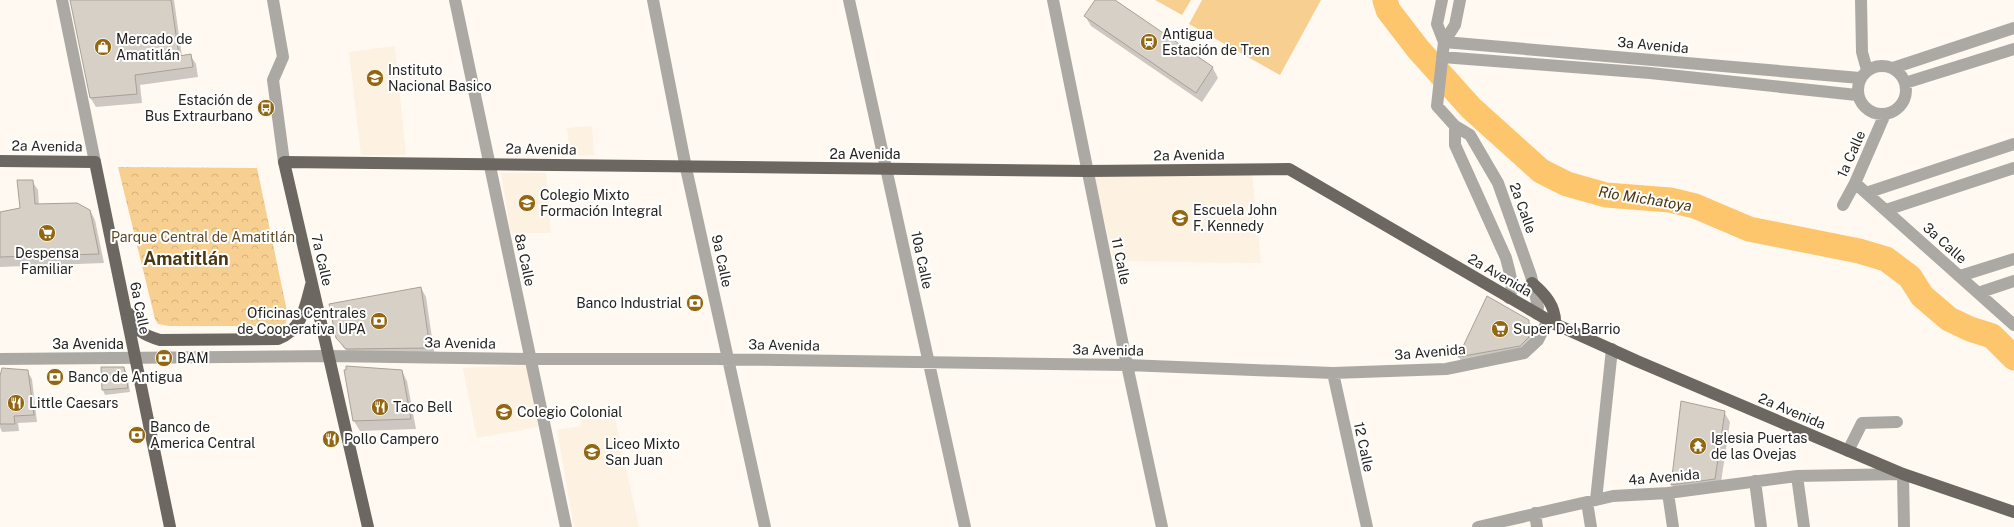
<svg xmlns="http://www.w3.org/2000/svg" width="2014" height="527" font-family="'Public Sans',sans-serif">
<defs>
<pattern id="park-crowns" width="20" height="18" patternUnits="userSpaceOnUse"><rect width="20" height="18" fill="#f7cf90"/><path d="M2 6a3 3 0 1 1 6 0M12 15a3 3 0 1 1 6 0" fill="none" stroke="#d4b17c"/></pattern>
</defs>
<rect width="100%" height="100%" fill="#fff9f1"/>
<path fill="#fdf1e1" d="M395,46L406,155H361L349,52Z
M592,126L594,155L570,156L567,128Z
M501,173H546L551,233H511Z
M1252,174L1261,263L1114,261L1094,175Z
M528,365L538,427L477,438L463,368Z
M613,410L639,527H574L557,430L581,426L580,413Z"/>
<path fill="url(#park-crowns)" d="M118,167L257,168L288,316L285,325L282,326H169L158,324L155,319Z"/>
<path fill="#f7cf90" d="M1155,0H1191L1182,15Z
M1202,0H1321L1280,75L1189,24Z"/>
<path fill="#0003" d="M71,0H174L182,56L190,55L196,64L198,77L140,85L142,103L96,107L90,97Z
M1096,0H1113L1213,68L1218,78L1202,102L1091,26L1085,16Z
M32,181L38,190L39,205L90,210L95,220L104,263L0,267V213L21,209Z
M421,288L426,297L435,358H353L343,347L337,337Z
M1487,297L1528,321L1532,328L1533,345L1463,364L1459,357Z
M102,368H124L127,373L130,392L105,395L103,390Z
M27,371L32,379L37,422L18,423L19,431L2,432L0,427V377Z
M402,371L407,381L416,429L360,431L354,421Z
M1724,412L1730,422L1720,489L1678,494L1672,485Z"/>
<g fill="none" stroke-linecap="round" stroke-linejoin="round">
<path stroke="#fdc66c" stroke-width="25" d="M1385,0L1388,10L1418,49L1471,108L1541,171L1567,184L1606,195L1670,200L1695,206L1749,229L1859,251L1886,259L1910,277L1922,296L1949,319L1970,329L1992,336L2014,358"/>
</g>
<path fill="#d6d0c6" stroke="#a8a198" d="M70,0H171L179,56L191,54L193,67L135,75L137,94L90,98Z
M1095,0H1115L1213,67L1196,93L1084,16Z
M17,180H33L35,204L77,203L90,210L99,254L0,257V212L20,208Z
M421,287L430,348L346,349L336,338L329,304Z
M1487,296L1529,320V337L1520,346L1458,357Z
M346,366L402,370L411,419L353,421L344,370H346Z
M101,367H124L128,388L102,390Z
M2,368L28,370L34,415L14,416L15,424H0V376Z
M1681,401L1725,411L1715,479L1671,485Z"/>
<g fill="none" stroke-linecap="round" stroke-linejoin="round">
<path stroke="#aca9a5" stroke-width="12" d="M62,0L95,162
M273,0L283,57L273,80L284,162
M455,0L566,527
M653,0L686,168L765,527
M849,0L965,527
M1053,0L1127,365L1162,527
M1442,0L1437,24L1444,42
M1460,0L1455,25L1444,42L1437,106L1455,126L1470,135L1498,183L1531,276L1538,307L1537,314
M1861,0L1862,52L1867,70
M1444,42L1860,78
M1442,57L1650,73L1857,95
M1858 90a24 24 0 1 1 48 0a24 24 0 1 1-48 0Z
M1893,68L2014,28
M1905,83L2014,49
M1455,126V145L1506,258C1509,271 1515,285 1509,298
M1855,183L2014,325
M1866,193L2014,144
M1843,205L1855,183L1885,114
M1886,210L2014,168
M1960,276L2014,259
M1978,293L2014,281
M0,359L329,356L531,359H716L1127,365L1333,373L1446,369L1524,353L1538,340L1548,320
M1333,373L1367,527
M1848,451L1862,423L1897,422
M1797,476L1804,527
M1755,481L1761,527
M1668,493L1673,527
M1596,500L1612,349
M1587,502L1591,527
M1535,513L1537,527
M1478,527L1613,496L1668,493L1797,476L1903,474L1904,527"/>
<path stroke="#6c6760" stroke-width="12" d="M0,161L95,162L170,527
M1532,283C1545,294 1556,306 1555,324
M130,314C133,330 146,336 160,340L278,339C302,329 305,308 311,285
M368,527L284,162L1088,171L1289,169L1555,324L1637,361L1903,474L2014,512"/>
</g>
<defs>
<symbol id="station-disc" viewBox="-11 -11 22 22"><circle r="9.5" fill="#936712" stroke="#fff"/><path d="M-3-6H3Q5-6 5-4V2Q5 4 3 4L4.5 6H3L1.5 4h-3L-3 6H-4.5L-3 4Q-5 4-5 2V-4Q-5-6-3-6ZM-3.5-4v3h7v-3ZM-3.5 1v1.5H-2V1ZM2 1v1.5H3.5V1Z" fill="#fff"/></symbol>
<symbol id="shop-disc" viewBox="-11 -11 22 22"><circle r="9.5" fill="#936712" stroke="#fff"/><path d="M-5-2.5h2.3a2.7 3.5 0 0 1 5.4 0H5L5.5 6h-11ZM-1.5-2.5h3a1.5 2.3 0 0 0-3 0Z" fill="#fff"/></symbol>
<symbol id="school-disc" viewBox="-11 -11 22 22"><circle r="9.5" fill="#936712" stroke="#fff"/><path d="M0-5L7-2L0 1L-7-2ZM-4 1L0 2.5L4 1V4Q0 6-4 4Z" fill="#fff"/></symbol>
<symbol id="bus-disc" viewBox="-11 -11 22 22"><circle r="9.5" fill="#936712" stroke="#fff"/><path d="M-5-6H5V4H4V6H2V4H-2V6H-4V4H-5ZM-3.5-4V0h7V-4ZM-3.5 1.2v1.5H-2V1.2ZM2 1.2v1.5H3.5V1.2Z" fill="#fff"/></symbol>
<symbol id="supermarket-disc" viewBox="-11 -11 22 22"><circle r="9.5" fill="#936712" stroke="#fff"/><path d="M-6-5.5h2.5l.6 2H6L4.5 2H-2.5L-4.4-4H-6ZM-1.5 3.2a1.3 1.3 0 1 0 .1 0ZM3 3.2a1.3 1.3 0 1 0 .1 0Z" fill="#fff"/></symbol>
<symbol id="bank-disc" viewBox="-11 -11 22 22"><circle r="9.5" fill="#936712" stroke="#fff"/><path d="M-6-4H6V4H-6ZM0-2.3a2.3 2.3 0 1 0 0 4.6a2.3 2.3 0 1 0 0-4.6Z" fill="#fff"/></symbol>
<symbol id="restaurant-disc" viewBox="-11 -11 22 22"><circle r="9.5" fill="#936712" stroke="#fff"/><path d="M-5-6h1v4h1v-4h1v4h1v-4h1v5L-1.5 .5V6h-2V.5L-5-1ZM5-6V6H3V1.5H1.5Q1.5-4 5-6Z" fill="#fff"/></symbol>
<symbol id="temple-disc" viewBox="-11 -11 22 22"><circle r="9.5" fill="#936712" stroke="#fff"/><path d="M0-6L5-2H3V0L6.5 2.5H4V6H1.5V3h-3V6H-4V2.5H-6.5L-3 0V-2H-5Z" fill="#fff"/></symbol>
</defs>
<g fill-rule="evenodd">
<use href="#station-disc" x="1139" y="32" width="20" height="20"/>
<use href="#shop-disc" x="93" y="37" width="20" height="20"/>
<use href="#school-disc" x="365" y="68" width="20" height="20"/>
<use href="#bus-disc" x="256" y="98" width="20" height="20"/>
<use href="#school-disc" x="517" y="193" width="20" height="20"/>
<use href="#school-disc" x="1170" y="208" width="20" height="20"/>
<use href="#supermarket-disc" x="37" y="223" width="20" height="20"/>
<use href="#bank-disc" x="685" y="293" width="20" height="20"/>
<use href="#bank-disc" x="369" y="311" width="20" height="20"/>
<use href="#supermarket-disc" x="1490" y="319" width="20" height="20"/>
<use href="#bank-disc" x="154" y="348" width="20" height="20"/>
<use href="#bank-disc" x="45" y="367" width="20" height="20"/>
<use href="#restaurant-disc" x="6" y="393" width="20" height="20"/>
<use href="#restaurant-disc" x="370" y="397" width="20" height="20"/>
<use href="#school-disc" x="494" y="402" width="20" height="20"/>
<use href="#bank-disc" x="127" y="425" width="20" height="20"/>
<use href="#restaurant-disc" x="321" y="429" width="20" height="20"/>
<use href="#temple-disc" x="1688" y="436" width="20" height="20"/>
<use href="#school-disc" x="582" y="442" width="20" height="20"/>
</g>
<g text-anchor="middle" stroke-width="4" stroke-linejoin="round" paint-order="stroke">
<g font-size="14" fill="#262320" stroke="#fff" text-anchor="start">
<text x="1162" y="39">Antigua<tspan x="1162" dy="16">Estación de Tren</tspan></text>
<text x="116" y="44">Mercado de<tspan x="116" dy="16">Amatitlán</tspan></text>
<text x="388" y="75">Instituto<tspan x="388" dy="16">Nacional Basico</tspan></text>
<text x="253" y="105" text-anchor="end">Estación de<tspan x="253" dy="16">Bus Extraurbano</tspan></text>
<text x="540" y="200">Colegio Mixto<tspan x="540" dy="16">Formación Integral</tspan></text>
<text x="1193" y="215">Escuela John<tspan x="1193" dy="16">F. Kennedy</tspan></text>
<text x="47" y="258" text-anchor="middle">Despensa<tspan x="47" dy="16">Familiar</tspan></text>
<text x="682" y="308" text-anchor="end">Banco Industrial</text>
<text x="366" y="318" text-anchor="end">Oficinas Centrales<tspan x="366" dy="16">de Cooperativa UPA</tspan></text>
<text x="1513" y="334">Super Del Barrio</text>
<text x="177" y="363">BAM</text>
<text x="68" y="382">Banco de Antigua</text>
<text x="29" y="408">Little Caesars</text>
<text x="393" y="412">Taco Bell</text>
<text x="517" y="417">Colegio Colonial</text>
<text x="150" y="432">Banco de<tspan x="150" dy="16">America Central</tspan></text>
<text x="1711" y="443">Iglesia Puertas<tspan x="1711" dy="16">de las Ovejas</tspan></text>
<text x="344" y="444">Pollo Campero</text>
<text x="605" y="449">Liceo Mixto<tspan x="605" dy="16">San Juan</tspan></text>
</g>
<g font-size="14" fill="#262320" stroke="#fff">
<text transform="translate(1653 45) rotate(5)" y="5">3a Avenida</text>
<text transform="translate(47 146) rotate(1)" y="5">2a Avenida</text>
<text transform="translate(541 149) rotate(1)" y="5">2a Avenida</text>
<text x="865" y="159">2a Avenida</text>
<text transform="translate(1851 154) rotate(-66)" y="5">1a Calle</text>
<text transform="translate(1189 155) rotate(-1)" y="5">2a Avenida</text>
<text transform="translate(1523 208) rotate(70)" y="5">2a Calle</text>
<text transform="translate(1945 243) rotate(42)" y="5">3a Calle</text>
<text transform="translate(322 260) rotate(77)" y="5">7a Calle</text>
<text transform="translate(525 260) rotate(78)" y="5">8a Calle</text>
<text transform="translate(922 260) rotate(78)" y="5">10a Calle</text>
<text transform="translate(722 261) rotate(78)" y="5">9a Calle</text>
<text transform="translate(1121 261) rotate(79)" y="5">11 Calle</text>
<text transform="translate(1500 275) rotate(30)" y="5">2a Avenida</text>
<text transform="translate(140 308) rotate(79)" y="5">6a Calle</text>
<text transform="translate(460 343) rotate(1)" y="5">3a Avenida</text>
<text x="88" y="349">3a Avenida</text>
<text transform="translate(784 345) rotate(1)" y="5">3a Avenida</text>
<text transform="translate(1108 350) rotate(1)" y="5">3a Avenida</text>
<text transform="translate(1430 352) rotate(-5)" y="5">3a Avenida</text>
<text transform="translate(1792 411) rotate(23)" y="5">2a Avenida</text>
<text transform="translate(1364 447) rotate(78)" y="5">12 Calle</text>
<text transform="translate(1664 477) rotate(-5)" y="5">4a Avenida</text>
</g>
<g font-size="14" fill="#614a25" stroke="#fff">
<text x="203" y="242">Parque Central de Amatitlán</text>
</g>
<g font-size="15" font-style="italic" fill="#4a340d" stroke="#fff">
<text transform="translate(1645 199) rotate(9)" y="5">Río Michatoya</text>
</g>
<g font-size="18" font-weight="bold" fill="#4c3712" stroke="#fff">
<text x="186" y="265">Amatitlán</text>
</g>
</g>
</svg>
